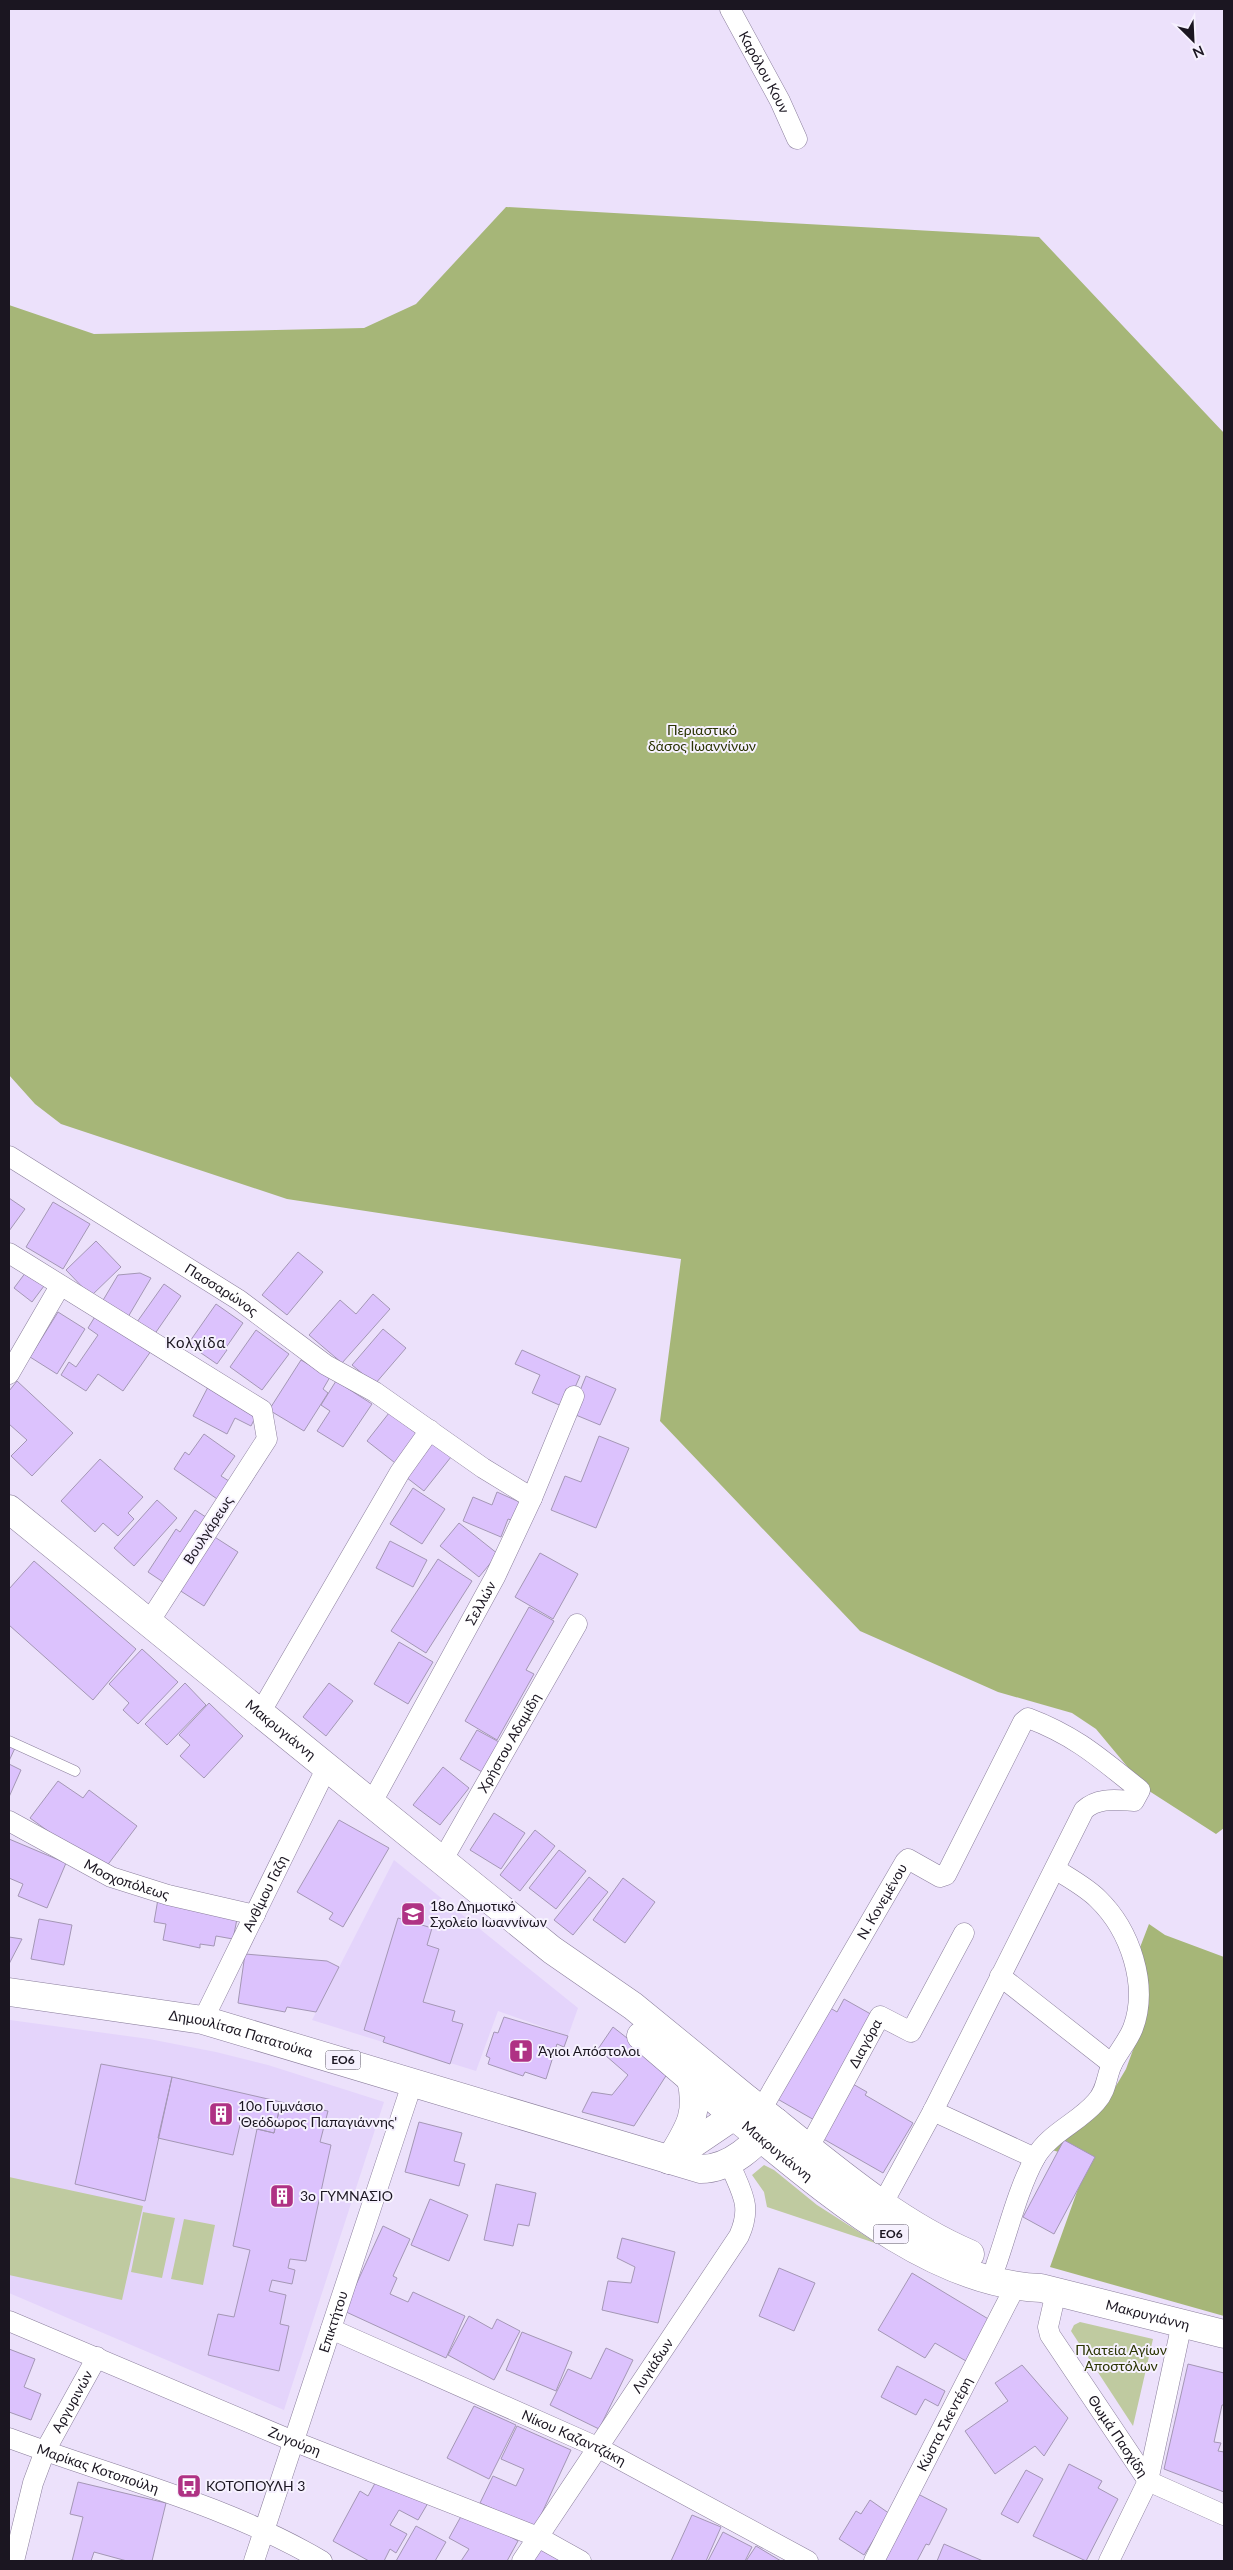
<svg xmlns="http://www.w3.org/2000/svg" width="1233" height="2570" font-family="Lato,sans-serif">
<rect width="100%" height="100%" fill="#ece1fb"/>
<path fill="#e4d4fb" d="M394,1860L578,2008L568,2036L498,2011L476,2071L312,2020Z
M10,2020L149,2039L216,2052L268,2065L384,2102L284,2410L9,2293Z"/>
<path fill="#bfcaa0" d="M764,2165L774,2170L817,2205L878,2244L767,2207L764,2192L752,2175Z
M9,2177L143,2206L122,2300L9,2275Z
M143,2212L175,2218L162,2278L131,2272Z
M184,2219L215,2225L203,2285L171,2279Z
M1080,2322L1153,2339L1133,2426L1071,2331L1074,2325Z"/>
<path fill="#a6b678" d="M506,207L1039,237L1224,433V1828L1216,1834L1146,1789L1096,1729L1072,1713L998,1692L860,1631L660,1421L681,1259L287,1199L61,1124L35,1104L9,1075V305L94,334L364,328L416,304Z
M1149,1924L1165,1935L1224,1957V2316L1050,2267L1088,2161L1052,2150L1107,2101L1126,2069L1144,2020L1139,1950Z"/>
<path fill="#dcc2fd" stroke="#a497b5" d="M9,1198L25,1209L9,1231Z
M53,1202L90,1224L63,1269L26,1247Z
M96,1241L121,1267L91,1296L66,1270Z
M298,1252L323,1272L287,1315L262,1295Z
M26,1272L44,1286L32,1302L14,1288Z
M140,1273L151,1278L128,1317L102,1302L118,1275Z
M164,1284L181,1296L154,1335L137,1322Z
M373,1294L390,1309L342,1363L309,1335L340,1300L356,1314Z
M216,1304L243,1323L225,1349L227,1350L217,1364L188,1344Z
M58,1312L85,1329L57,1374L30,1357Z
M96,1315L151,1351L123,1391L98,1374L86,1391L61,1375L69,1362L76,1367L98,1335L88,1328Z
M383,1329L406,1348L375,1384L352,1365Z
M256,1330L289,1354L262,1390L230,1367Z
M522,1350L580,1376L566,1408L532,1393L540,1375L515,1364Z
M301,1360L330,1377L323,1389L328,1393L304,1431L269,1410Z
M586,1376L616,1389L600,1425L571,1413Z
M17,1381L73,1433L32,1476L11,1456L27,1440L9,1424V1391Z
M336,1381L372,1404L343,1447L317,1431L330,1411L321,1405Z
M209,1385L259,1410L251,1426L235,1418L227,1434L193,1416Z
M389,1413L421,1437L399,1466L367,1441Z
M204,1434L235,1456L221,1476L232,1483L220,1501L174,1469L185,1452L189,1455Z
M599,1436L629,1448L596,1528L551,1510L565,1476L581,1482Z
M429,1440L451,1457L424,1491L402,1474Z
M100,1459L143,1497L128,1513L134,1519L118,1536L103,1523L95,1532L61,1501Z
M413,1488L445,1509L422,1544L390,1524Z
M497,1492L524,1504L517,1522L508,1519L501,1537L463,1521L473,1497L492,1505Z
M157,1500L177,1518L134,1566L114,1548Z
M195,1510L212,1521L169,1586L148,1572L176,1529L180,1532Z
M459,1523L498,1554L479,1577L440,1546Z
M210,1534L238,1552L204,1606L176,1588Z
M390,1541L427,1560L413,1587L376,1568Z
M540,1553L578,1574L553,1619L515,1597Z
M438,1559L472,1581L426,1653L391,1631Z
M34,1561L136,1649L93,1700L9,1625V1589Z
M529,1607L554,1621L526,1670L534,1674L497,1740L465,1721Z
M399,1642L433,1662L408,1704L374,1684Z
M142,1649L178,1682L138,1724L123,1710L129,1703L109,1684Z
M185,1683L206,1705L167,1745L145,1724Z
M329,1683L353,1701L326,1736L303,1717Z
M209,1703L243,1736L204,1778L180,1756L190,1745L179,1735Z
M477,1730L499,1742L482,1772L460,1759Z
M9,1745L15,1748L9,1761Z
M9,1764L21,1770L9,1797Z
M443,1767L469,1788L440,1825L413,1805Z
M58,1781L83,1798L89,1790L137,1826L103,1871L30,1818Z
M494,1813L525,1833L501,1869L470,1850Z
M339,1820L389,1848L343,1927L329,1919L333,1913L297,1892Z
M535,1830L555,1846L520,1891L500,1875Z
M9,1839L66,1863L47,1908L18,1896L23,1884L9,1878Z
M559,1850L586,1871L556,1909L529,1888Z
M589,1877L608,1892L573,1935L554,1920Z
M623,1878L655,1902L625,1943L593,1920Z
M158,1899L238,1914L233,1939L216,1936L214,1946L200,1944V1948L163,1940L166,1924L154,1922Z
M398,1918L432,1928L427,1945L439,1949L423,2002L455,2011L452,2021L463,2024L450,2064L383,2042L385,2037L364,2030Z
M39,1919L72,1925L64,1965L31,1959Z
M9,1937L22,1939L9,1964Z
M245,1954L327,1961L339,1967L316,2012L287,2007L285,2012L238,2003Z
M844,1999L876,2017L816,2121L774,2097L827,2006L837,2012Z
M504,2017L568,2036L564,2047L557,2044L546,2079L525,2072L523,2076L488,2064L490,2058L486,2056L494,2032L498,2033Z
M613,2027L669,2071L634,2126L582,2112L592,2092L612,2095L628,2075L598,2049Z
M101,2064L172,2077L145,2201L75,2184Z
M172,2077L281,2102L274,2133L240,2125L233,2155L158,2138Z
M851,2083L867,2092L865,2095L913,2123L883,2173L820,2137Z
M281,2102L328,2111L320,2142L331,2145L306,2261L290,2259L288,2268L295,2270L292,2284L272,2280L269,2291L286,2295L280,2324L289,2326L279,2371L208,2355L218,2314L234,2317L250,2250L233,2246L257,2129L274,2133Z
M419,2122L462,2133L454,2161L465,2164L459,2186L405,2172Z
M1064,2140L1095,2157L1054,2234L1023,2217Z
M496,2184L536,2193L529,2226L518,2224L513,2246L484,2240Z
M430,2199L468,2215L449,2261L411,2245Z
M383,2226L410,2239L393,2276L397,2278L390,2294L408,2302L413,2292L465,2316L446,2358L344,2311Z
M622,2238L675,2252L658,2323L602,2310L608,2281L631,2283L635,2267L617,2258Z
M779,2268L815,2283L794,2331L759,2316Z
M912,2273L990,2320L966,2361L935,2343L925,2358L878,2330Z
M469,2316L492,2329L497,2319L520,2331L494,2380L448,2355Z
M522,2332L572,2352L556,2391L506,2370Z
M606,2348L633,2360L599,2429L550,2405L568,2369L591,2379Z
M9,2349L35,2359L24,2387L41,2394L31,2420L9,2412Z
M1188,2364L1224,2373V2405H1222L1214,2442L1221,2443L1218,2451L1224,2452V2492L1164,2469Z
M1022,2365L1068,2418L1044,2456L1035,2446L995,2474L965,2431L1008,2401L995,2383Z
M897,2366L945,2391L938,2406L925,2399L916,2415L881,2397Z
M474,2406L516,2425L489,2479L447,2458Z
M517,2426L571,2450L535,2528L480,2503L493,2476L516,2486L524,2469L501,2459Z
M1069,2464L1102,2481L1098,2488L1118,2499L1086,2561L1033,2536Z
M1026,2470L1043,2479L1018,2523L1001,2514Z
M379,2476L428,2503L418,2520L399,2510L390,2525L407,2534L396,2553L390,2549L384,2561H369L333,2541L360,2491L368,2496Z
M78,2482L166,2503L152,2561H127L94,2552L91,2561H72L83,2517L70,2514Z
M918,2494L947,2509L929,2545L926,2544L917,2561H884Z
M870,2500L890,2514L864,2555L839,2539L856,2511L861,2514Z
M464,2511L518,2541L507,2561H461L469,2549L449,2538Z
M692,2515L721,2527L706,2561H671Z
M416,2526L446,2542L435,2561H396Z
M723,2532L752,2547L745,2561H708Z
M944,2544L983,2561H937Z
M756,2546L781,2561H746Z
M542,2547L563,2561H532Z"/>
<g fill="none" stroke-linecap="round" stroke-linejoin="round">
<defs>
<path id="lane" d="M9,1741L75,1771"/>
<g id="street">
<path id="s1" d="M730,9L780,101L797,139"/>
<path id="s2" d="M9,1156L239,1300L326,1365L375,1392L483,1468L532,1498"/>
<path d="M9,1253L262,1410L267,1439L149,1622"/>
<path d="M9,1374L60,1286"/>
<path d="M260,1713L400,1472L430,1430"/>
<path id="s3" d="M371,1804L495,1577L532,1498L574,1396"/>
<path id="s4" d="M9,1821L111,1877L168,1895L255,1915"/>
<path id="s5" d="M442,1861L577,1624"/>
<path d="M1000,1976L1112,2064"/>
<path id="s6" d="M203,2020L327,1767"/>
<path id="s7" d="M761,2110L905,1862L908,1859L940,1877L946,1875L1023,1722L1028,1718C1076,1736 1101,1759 1140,1790L1134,1801C1116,1800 1098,1797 1084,1810L933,2111L883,2203"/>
<path d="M933,2111L1035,2158"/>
<path id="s8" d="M809,2147L880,2016L911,2032L964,1933"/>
<path d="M996,2265C1008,2231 1018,2189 1035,2158C1049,2133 1078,2123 1096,2102C1107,2090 1106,2077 1112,2064C1118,2052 1128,2041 1133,2028C1149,1985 1130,1930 1098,1899C1086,1887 1069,1878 1055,1869"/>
<path id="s9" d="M1056,2292L1048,2327L1050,2335L1148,2481L1224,2515"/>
<path id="s10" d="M9,2321L293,2441L538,2537L581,2561"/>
<path id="s11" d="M331,2329L597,2447L808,2561"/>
<path id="s12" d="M9,2438C114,2477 225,2504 322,2561"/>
<path id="s13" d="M14,2561L33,2483L45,2451L97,2357"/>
<path id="s14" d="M254,2561L413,2081"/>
<path id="s15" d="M522,2561L739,2236C753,2205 741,2192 729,2162"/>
<path id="s16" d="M874,2561L1015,2287"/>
<path d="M1109,2561L1148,2481L1182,2323"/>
</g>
<g id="secondary">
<path id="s17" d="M9,1509L552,1950L633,2006L748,2100"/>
<path d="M641,2036L734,2116"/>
</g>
<g id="primary">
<path id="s18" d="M9,1992L203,2020L701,2169C732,2169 756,2143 776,2122"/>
<path id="s19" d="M734,2116C819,2184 927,2284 1041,2288L1224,2334"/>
<path d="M673,2155C690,2127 699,2113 691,2079"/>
<path d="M669,2160L734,2116L748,2100C818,2154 888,2219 970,2254"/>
</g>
</defs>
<use href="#lane" stroke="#8b7f9c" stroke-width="11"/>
<use href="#street" stroke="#8b7f9c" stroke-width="21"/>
<use href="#secondary" stroke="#8b7f9c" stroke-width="29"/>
<use href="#primary" stroke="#8b7f9c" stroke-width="29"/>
<use href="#lane" stroke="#fff" stroke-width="10"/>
<use href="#street" stroke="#fff" stroke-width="20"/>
<use href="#secondary" stroke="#fff" stroke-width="28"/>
<use href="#primary" stroke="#fff" stroke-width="28"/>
</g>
<defs>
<symbol id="school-square" viewBox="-11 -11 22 22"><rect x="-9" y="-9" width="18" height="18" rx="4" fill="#af3284" stroke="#f6f1fe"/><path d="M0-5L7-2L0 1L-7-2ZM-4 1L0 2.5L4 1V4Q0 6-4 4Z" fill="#fff"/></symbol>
<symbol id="church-square" viewBox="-11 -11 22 22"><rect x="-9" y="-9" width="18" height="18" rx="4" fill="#af3284" stroke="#f6f1fe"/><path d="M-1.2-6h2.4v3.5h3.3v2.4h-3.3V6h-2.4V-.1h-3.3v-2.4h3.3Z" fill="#fff"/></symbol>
<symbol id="building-square" viewBox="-11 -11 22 22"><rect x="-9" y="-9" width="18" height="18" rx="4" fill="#af3284" stroke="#f6f1fe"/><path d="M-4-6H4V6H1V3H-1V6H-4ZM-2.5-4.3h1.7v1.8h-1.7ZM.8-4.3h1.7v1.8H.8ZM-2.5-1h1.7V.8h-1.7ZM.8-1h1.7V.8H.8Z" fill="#fff"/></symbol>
<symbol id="bus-square" viewBox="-11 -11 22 22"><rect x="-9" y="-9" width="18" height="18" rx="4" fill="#af3284" stroke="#f6f1fe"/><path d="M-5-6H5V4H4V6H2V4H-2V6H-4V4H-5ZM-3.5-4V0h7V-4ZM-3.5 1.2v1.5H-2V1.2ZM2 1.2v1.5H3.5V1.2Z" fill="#fff"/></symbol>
</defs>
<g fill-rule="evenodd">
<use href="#school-square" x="399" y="1900" width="28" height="28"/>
<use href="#church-square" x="507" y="2037" width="28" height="28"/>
<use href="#building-square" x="207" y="2100" width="28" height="28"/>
<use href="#building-square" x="268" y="2182" width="28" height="28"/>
<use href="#bus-square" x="175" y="2472" width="28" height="28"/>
</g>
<g text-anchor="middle" stroke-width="4" stroke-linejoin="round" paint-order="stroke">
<g fill="#f6f1fe" stroke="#5d5863" stroke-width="1">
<rect x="325.5" y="2050.5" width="35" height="19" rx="4"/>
<rect x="873.5" y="2224.5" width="35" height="19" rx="4"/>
</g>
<g font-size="12" font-weight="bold" fill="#1b1621">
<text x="343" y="2064">ΕΟ6</text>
<text x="891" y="2238">ΕΟ6</text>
</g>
<g font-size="14" fill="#1b1621" stroke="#f6f1fe">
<text dy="5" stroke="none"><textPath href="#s1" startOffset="72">Καρόλου Κουν</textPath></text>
<text dy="5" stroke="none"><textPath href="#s2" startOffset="251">Πασσαρώνος</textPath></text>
<text transform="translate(208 1530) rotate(-57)" y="5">Βουλγάρεως</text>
<text dy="5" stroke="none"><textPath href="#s3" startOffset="229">Σελλών</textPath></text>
<text dy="5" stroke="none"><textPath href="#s17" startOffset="350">Μακρυγιάννη</textPath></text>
<text dy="5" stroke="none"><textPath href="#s5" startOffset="136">Χρήστου Αδαμίδη</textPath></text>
<text dy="5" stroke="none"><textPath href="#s4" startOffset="132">Μοσχοπόλεως</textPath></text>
<text dy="5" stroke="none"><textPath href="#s6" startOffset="141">Ανθίμου Γαζη</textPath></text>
<text dy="5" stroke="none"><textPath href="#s7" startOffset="241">Ν. Κονεμένου</textPath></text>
<text dy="5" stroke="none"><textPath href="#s18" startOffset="236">Δημουλίτσα Πατατούκα</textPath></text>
<text dy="5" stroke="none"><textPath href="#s8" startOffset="118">Διαγόρα</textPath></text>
<text dy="5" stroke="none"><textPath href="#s19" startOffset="56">Μακρυγιάννη</textPath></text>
<text dy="5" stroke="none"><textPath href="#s19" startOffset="468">Μακρυγιάννη</textPath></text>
<text dy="5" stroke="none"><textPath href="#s14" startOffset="252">Επικτήτου</textPath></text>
<text dy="5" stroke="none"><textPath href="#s15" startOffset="235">Λυγιάδων</textPath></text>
<text dy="5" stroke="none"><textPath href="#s13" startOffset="171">Αργυρινών</textPath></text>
<text dy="5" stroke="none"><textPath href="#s16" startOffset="154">Κώστα Σκεντέρη</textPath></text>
<text dy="5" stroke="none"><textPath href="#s9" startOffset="166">Θωμά Πασχίδη</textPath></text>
<text dy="5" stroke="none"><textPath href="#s11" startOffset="266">Νίκου Καζαντζάκη</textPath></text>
<text dy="5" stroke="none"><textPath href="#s10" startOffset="310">Ζυγούρη</textPath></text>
<text dy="5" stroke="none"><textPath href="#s12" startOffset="94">Μαρίκας Κοτοπούλη</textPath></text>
</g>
<g font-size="14" fill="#2b3403" stroke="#f6f1fe">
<text x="702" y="735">Περιαστικό<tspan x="702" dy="16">δάσος Ιωαννίνων</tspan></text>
<text x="1121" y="2355">Πλατεία Αγίων<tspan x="1121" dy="16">Αποστόλων</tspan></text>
</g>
<g font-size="14" fill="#1b1621" stroke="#f6f1fe" text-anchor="start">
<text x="430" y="1911">18ο Δημοτικό<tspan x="430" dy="16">Σχολείο Ιωαννίνων</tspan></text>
<text x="538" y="2056">Άγιοι Απόστολοι</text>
<text x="238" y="2111">10ο Γυμνάσιο<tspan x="238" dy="16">'Θεόδωρος Παπαγιάννης'</tspan></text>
<text x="300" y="2201">3ο ΓΥΜΝΑΣΙΟ</text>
<text x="206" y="2491">ΚΟΤΟΠΟΥΛΗ 3</text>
</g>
<g font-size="15" letter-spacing="1" fill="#1b1621" stroke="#f6f1fe">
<text x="196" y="1348">Κολχίδα</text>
</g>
</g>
<rect width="1233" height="2570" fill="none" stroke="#1b1621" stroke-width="20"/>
<g transform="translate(1193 40) rotate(156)" stroke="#f6f1fe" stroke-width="4" paint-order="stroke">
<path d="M0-4L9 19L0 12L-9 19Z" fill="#1b1621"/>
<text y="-8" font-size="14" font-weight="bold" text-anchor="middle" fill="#1b1621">N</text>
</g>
</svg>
